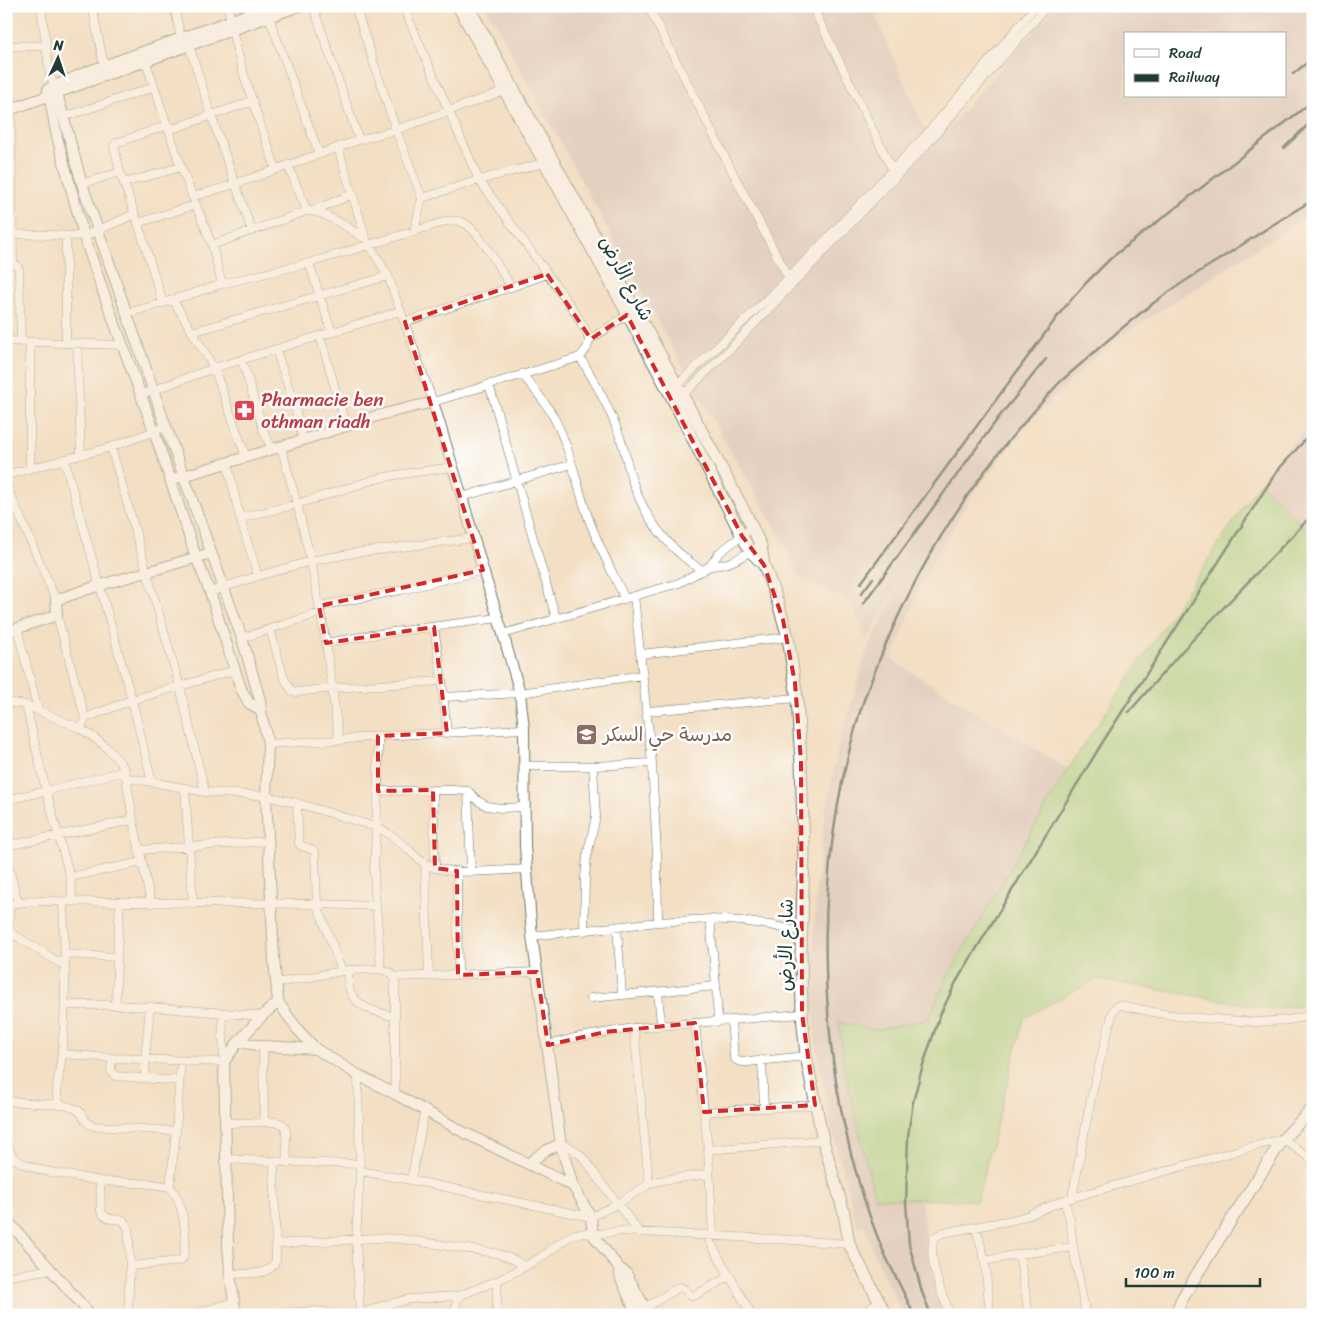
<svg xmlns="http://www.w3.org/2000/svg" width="1319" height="1321" font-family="Sriracha,'Playpen Sans Arabic',sans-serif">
<rect width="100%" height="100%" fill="#fff"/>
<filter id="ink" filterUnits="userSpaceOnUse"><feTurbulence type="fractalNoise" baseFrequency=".02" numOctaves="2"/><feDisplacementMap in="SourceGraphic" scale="10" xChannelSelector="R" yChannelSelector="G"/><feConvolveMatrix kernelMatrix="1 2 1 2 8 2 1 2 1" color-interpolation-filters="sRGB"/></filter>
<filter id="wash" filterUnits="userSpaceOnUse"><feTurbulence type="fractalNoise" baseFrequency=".0096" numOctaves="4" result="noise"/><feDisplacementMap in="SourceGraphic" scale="20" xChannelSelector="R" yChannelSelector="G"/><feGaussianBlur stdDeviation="1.12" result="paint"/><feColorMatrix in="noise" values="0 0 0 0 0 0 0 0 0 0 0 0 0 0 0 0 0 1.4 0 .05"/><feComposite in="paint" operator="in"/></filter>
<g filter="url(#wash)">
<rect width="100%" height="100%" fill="#f3dfc3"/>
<path fill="#d1bfbd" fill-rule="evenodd" d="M486,6H896L898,8L875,15L932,146L1056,6H1313V212L1120,337L1086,366L1027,424L968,500L921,585L892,660L1068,769L947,978L928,1019L875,1030L839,1023L875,1198L921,1199L925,1234L932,1273L949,1315H903L881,1270L864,1225L857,1226L831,1125L815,1038L813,1001V959L816,891L825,814L840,739L867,651L913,555L867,641L850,601L800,578L776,529L697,393ZM1125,34H1285V96H1125Z
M1313,421V537L1260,482L1277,459Z"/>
<path fill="#a2d787" stroke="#608a5e" d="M1260,482L1313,537V1003L1273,1009L1096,979L1024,1018L977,1201L875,1198L843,1063L839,1022L875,1030L928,1019L947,978L1068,769Z"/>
</g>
<g filter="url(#ink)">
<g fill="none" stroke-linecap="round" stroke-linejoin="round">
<defs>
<path id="minor" d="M41,6L50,76L55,86
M92,6L104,66
M174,6L181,38
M228,6C236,62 258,116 276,169
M313,6L359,140
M355,6L396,130L422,198L479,180L544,163
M648,6L737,181L791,282
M812,6L894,173
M269,17L319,154
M189,45L211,115L252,231
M6,46H46
M144,56L181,167L212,245L222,284
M11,109L13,264
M64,117L154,87
M169,130L253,101
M338,148L366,239L388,276L433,402L580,357L587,348L589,340L587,332L573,309L479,180L403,6
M288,165L307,211
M124,183L181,167
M82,184L120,172
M192,197L235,184L359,140L396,130L504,91
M312,211L353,194
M138,223L195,205
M414,232L422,198
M12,234L84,236L135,214
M212,245L307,211C324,210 351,230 366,239
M309,263L332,333
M6,264L17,265L19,270L21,342
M173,300L214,368L246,457
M163,303L138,223L120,172L114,146L116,143L168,125
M127,313L163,303L222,284L309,263L369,245L447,221C454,220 460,220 466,224C481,234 501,271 511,287
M405,322L511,287L547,274
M192,332L388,276
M320,336L346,426
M589,340L627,315
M6,341L122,345
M66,343V236
M77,344L81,455
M276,350L294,404L303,440
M580,357C597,385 612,412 622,443C626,455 628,468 632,480C645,519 668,549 703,571
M242,360L264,432L272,449
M522,374C533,388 546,402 554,418C569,446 575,477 585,508C595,540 611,569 625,599
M489,384L556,618
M675,387L789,278L924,137L1036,6
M140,395L214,368L401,311
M680,398L732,347L929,142L1047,6
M111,447L180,687L205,792
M281,447L297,504L311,561L326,643L339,740
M64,459L132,700L152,782
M227,462L240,518L258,576
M30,468V342
M6,475L111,447L166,427
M6,484L56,600
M462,497L572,464
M240,518L297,504L376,479L395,475L453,467
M710,566C730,565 738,559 754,549
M210,592L258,576L311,561L354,553L474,538
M634,596L652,763L657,855L658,922
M319,606L401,590L483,570
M57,615L85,718L81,729
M434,627L442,681L447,733
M17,628L38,710
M270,629L284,678L292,691L296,692L332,688L442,681
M503,634L679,583L710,566L719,553L753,527
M242,638L320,613
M326,643L371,635L498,618
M641,654L788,637
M444,697L520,693L643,675
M6,702L26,705L81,729L96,739L106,747L120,762L125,771L133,820L151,903
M26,705L46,791L70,877L73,902
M648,711L797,698
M85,718L132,700L235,670
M378,736V791L374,870L375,891L381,969
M268,744L339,740L378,736L524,729
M524,766H593L652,763
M126,778L152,782L205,792L266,796L297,803L376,827C390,833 400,842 411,852C415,856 420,861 426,864C449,877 500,870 527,869
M185,789L193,904
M433,790L435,868
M378,791L452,790L468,791L478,801L487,806L501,808L524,807
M468,791L471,871
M6,800L46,791L125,771
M297,803L299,844C304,849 311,846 315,853L317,904L342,971
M6,825L11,845
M6,846L133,820
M139,850L269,841
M6,857L18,902
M425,864L429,976
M457,871L458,975
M70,877L142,862
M63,902C65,955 67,1008 61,1061C60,1072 54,1093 59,1103C65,1107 73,1106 79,1111C86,1117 82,1122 93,1126L176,1131
M6,904L39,901L317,904L376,906
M710,919L716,986L718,1022
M617,927L622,995
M6,930L65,966
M8,931L10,903
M584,931L585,877L587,856L596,816L593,766
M532,936L658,922L710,919L741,921L770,925L802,932
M65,954L117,957
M348,970C348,977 348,985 350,991C357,1009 379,1012 395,1017
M277,983L348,970L381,969L391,973L395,977L537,972
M658,992L661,1025
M591,998L716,986
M65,1005H116L150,1007L262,1016
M116,1005L117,957L120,903
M731,1021L734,1057C737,1063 742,1062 748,1062L806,1056
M695,1023L708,1150L713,1235
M634,1028L649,1184
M548,1045L574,1038L634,1028L802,1014
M263,1046L264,1122
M62,1054L112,1058L224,1062L222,1013
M112,1058L111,1071L115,1076L179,1081
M762,1060L764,1108
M358,1075L360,1171L356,1240L360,1313
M145,1078V1059L150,1007
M395,1094V977
M6,1101L62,1105
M704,1112L815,1105
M225,1123L277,1122C282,1123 285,1125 286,1130L287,1162
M6,1144L14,1158L22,1163L40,1170L100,1181L152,1184L170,1187C184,1202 188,1239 183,1258L180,1261L130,1266
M561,1145L570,1147L578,1153L586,1161L597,1177L640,1233
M708,1150L823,1140
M227,1159L287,1162L360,1164
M360,1171L411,1180L591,1217L617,1204L649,1184L663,1180L709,1174
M411,1180L425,1110
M100,1181L101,1211C105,1220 114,1219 123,1220L128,1228L129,1238L130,1266L128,1315
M170,1187L176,1131L181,1061
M1072,1198L1092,1093L1111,1019L1113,1011L1117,1006L1120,1005L1158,1013L1184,1017L1256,1022L1289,1020L1313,1015
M976,1228L985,1261L990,1315
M706,1235L752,1315
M276,1244L377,1238L402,1239L495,1253L515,1260L524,1267
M1019,1254L1029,1315
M985,1261L1019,1254L1073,1247
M230,1274C245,1273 271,1277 276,1260L274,1161
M6,1277L51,1269
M645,1308L679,1287C686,1287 687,1295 694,1296L730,1276
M190,1315L234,1302
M242,1315L316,1311L325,1312L330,1315
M357,1315L385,1305L410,1299L458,1296L497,1281L524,1267L543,1256L567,1238L576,1234L586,1233L593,1235L620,1231L792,1240L849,1244
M454,1315L458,1296
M497,1315V1281
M861,1315L879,1302
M951,1315C942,1297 927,1257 934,1238L942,1233L1013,1220L1029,1215L1064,1200
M1086,1315L1073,1247L1070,1219L1064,1200L1243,1149L1283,1139L1313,1160"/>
<path id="tertiary" d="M55,86L82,184L166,427L242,638L260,700L261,711L268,744L266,796L274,959L278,1002L298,1030L316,1049L358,1075L395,1094L465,1133L573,1186
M50,88L84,73L271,6
M48,89L57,137L84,236L105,297L154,431L196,557L210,592L241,689L249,703L261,711
M6,111L299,6
M170,480L303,440L380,415L433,402L462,497L483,570L503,634L520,693L524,729L525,846L532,936L561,1145L573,1186L591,1217L593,1235L619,1268L626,1273L649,1315
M6,632L57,615L56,600L100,585L147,572L211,553
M238,1042L263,1046L316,1049
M528,1164C538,1156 548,1147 561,1145
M6,1219L91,1315
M619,1268L621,1279L637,1315
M236,1315L230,1274L228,1244L224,1062L238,1042L262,1016L278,1002"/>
<path id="secondary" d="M458,6L613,287L669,392L742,536L751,552L764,565
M468,6L683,396L747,516L761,546L764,565L778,603L788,637L797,698L801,762L804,854L801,955L802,1014L806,1056L823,1140L844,1213L849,1244L886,1315
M1175,1315L1183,1297L1202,1266L1283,1139L1313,1108"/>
</defs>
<use href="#minor" stroke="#697666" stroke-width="9"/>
<use href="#tertiary" stroke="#697666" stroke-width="12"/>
<use href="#secondary" stroke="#697666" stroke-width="13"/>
<use href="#minor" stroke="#fff" stroke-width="8"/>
<use href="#tertiary" stroke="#fff" stroke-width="10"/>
<use href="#secondary" stroke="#fff" stroke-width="11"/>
<path stroke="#1f3d34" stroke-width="2.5" d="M1293,74L1313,58
M1284,148L1313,120
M861,583L1063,309L1086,283L1111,258L1313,101
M861,594L873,578
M863,604L999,417L1046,359
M1129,712L1183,650L1313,514
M914,1315C905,1295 895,1275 885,1255C871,1223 860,1188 851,1154C815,1013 817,855 859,715C866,691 876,669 885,646C918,568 961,497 1016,432C1031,415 1045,398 1060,382C1070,373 1080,365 1090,356C1110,338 1130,321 1151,305C1174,287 1199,272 1223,257C1253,238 1282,218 1313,200
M931,1315L922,1292L909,1244L906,1203L908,1136L913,1102L922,1068L940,1015L956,982L1104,740L1277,471L1313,431"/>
</g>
</g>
<path d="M0 0H1319V1321H0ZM547,274L591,339L627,315L742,536L764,565L783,620L795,683L801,762L802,1014L815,1105L704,1112L695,1023L605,1032L548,1045L537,972L458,975L457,871L435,868L433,790L378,791V736L447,733L434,627L326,643L319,606L483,570L405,322Z" fill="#f3dfc3" fill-opacity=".55" fill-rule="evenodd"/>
<path fill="none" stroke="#d62828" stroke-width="4" stroke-dasharray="10 6" stroke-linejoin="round" d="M547,274L591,339L627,315L742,536L764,565L783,620L795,683L801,762L802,1014L815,1105L704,1112L695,1023L605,1032L548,1045L537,972L458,975L457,871L435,868L433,790L378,791V736L447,733L434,627L326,643L319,606L483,570L405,322Z"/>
<defs>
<symbol id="pharmacy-square" viewBox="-11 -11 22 22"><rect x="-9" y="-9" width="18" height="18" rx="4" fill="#e0444e" stroke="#fff"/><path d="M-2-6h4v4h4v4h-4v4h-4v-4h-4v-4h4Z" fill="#fff"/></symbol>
<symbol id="school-square" viewBox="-11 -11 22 22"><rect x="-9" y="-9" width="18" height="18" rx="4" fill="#8d6e63" stroke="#fff"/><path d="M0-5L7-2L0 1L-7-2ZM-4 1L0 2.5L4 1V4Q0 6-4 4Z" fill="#fff"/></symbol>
</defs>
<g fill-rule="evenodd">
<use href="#pharmacy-square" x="232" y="398" width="25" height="25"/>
<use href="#school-square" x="574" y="722" width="25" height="25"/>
</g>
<g text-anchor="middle" stroke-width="5" stroke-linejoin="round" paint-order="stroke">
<g font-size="19" fill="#1f3d34" stroke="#fff">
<text transform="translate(627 278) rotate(62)" y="7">شارع الأرض</text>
<text transform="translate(785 945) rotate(-89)" y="7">شارع الأرض</text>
</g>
<g font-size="19" fill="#be3a42" stroke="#fff" text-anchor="start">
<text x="261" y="406">Pharmacie ben<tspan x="261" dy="22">othman riadh</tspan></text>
</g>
<g font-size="19" fill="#785e54" stroke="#fff" text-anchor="start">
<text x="603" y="741">مدرسة حي السكر</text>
</g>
</g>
<rect width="1319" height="1321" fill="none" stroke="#fff" stroke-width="25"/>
<rect x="1124" y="32" width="162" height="65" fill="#ffffff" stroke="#a5b1ae"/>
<rect x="1134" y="49" width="25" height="8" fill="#ffffff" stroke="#a5b1ae"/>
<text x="1169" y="58" font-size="15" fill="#1f3d34">Road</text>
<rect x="1134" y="74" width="25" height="8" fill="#1f3d34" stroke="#a5b1ae"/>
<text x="1169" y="82" font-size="15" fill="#1f3d34">Railway</text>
<g transform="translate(58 58) rotate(3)" stroke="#ffffff" stroke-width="4" paint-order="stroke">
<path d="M0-4L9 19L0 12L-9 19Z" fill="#1f3d34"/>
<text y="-8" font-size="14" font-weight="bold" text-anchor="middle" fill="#1f3d34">N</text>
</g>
<path d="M1126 1278v8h134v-8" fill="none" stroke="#1f3d34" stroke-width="2.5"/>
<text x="1134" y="1278" font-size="15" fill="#1f3d34" stroke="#ffffff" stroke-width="4" paint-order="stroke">100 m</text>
</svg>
